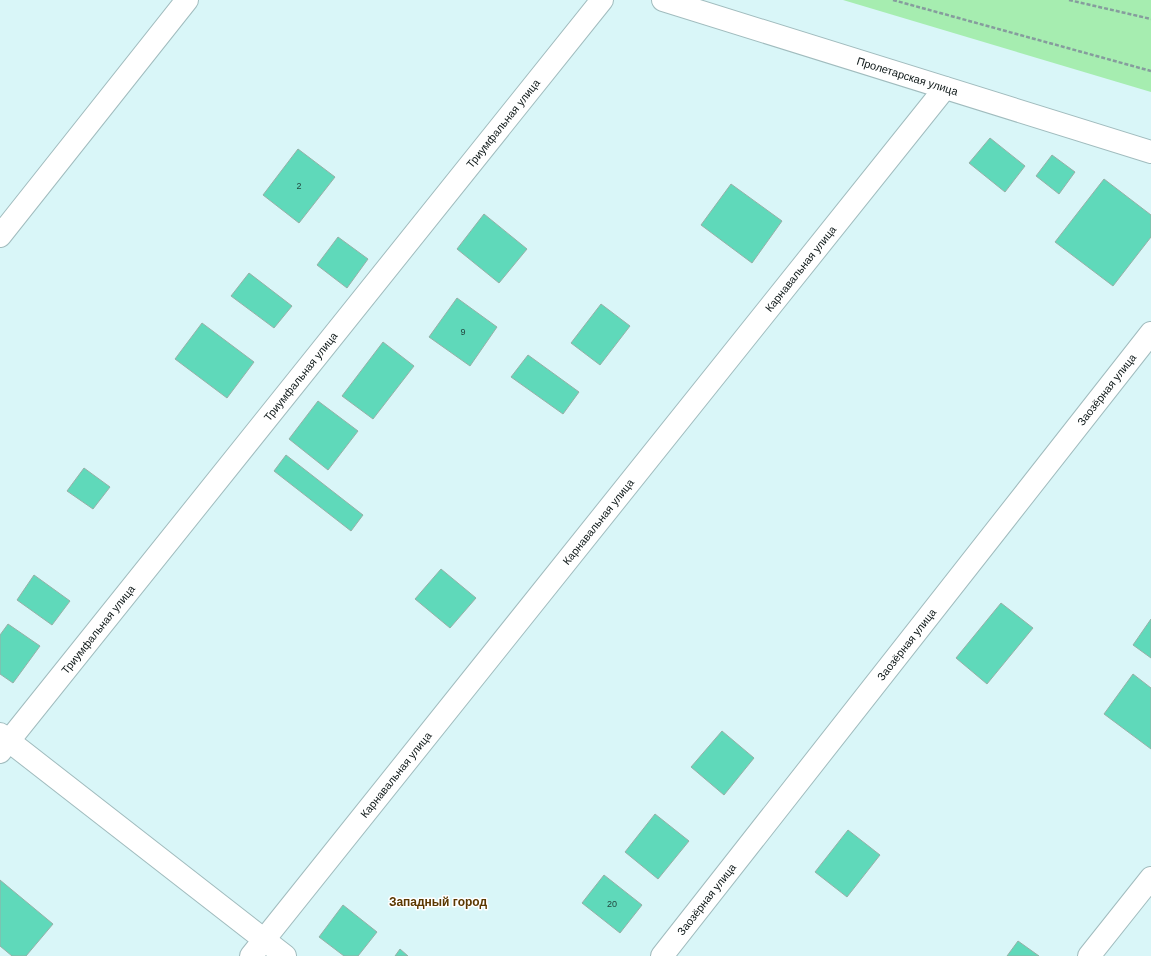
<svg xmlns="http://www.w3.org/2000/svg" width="1151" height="956" font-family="Arial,sans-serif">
<rect width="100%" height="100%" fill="#d9f6f8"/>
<path fill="#a6edb0" d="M843,0H1151V92Z"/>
<path fill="#5fd9ba" stroke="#96b0a7" d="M990,138L1025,166L1005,192L969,163Z
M298,149L335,177L299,223L263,195Z
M1052,155L1075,172L1059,194L1036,176Z
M1104,179L1151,215V237L1113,286L1055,242Z
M731,184L782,221L752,263L701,225Z
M484,214L527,249L499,283L457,249Z
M338,237L368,259L347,288L317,265Z
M249,273L292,306L274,328L231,296Z
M457,298L497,327L470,366L429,337Z
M601,304L630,326L600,365L571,343Z
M202,323L254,362L227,398L175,359Z
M383,342L414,366L373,419L342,396Z
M528,355L579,392L563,414L511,377Z
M318,401L358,431L328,470L289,439Z
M286,455L363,515L351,531L274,471Z
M84,468L110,487L93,509L67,491Z
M441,569L476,598L450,628L415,599Z
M34,575L70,601L52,625L17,600Z
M1001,603L1033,628L987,684L956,658Z
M1151,619V658L1133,645Z
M8,624L40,646L13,683L0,674V635Z
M1133,674L1151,688V749L1104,714Z
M722,731L754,758L724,795L691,767Z
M655,814L689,841L658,879L625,852Z
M848,830L880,855L847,897L815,872Z
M604,875L642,905L620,933L582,903Z
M0,880L53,924L26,956H12L0,946Z
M343,905L377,932L358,956H344L319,937Z
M1018,941L1039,956H1007Z
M400,949L408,956H395Z"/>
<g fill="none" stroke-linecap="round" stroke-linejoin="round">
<defs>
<g id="minor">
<path id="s1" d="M663,0L1151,152"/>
<path d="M0,236L187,0"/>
<path d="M0,734L285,956"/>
<path id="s2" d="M0,752L602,0"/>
<path id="s3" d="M251,956L945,88"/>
<path id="s4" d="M662,956L1151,333"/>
<path d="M1089,956L1151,878"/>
</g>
</defs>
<use href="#minor" stroke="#a1bcbe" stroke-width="24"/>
<path stroke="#869c9d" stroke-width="2.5" stroke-dasharray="4 2" stroke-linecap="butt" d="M893,0L1151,71
M1069,0L1151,19"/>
<use href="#minor" stroke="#fff" stroke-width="22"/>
</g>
<g text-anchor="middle" stroke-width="3" stroke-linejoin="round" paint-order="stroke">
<g font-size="9" fill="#224840">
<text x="299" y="189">2</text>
<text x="463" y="335">9</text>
<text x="612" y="907">20</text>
</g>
<g font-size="11" fill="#0d1717" stroke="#fff">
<text dy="4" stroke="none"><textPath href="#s1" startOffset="256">Пролетарская улица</textPath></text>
<text dy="4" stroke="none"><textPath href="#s2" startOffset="805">Триумфальная улица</textPath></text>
<text dy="4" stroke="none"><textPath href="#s3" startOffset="880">Карнавальная улица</textPath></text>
<text dy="4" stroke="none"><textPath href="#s2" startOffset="481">Триумфальная улица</textPath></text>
<text dy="4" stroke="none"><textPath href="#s4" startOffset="720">Заозёрная улица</textPath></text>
<text dy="4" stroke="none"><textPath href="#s3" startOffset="556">Карнавальная улица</textPath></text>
<text dy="4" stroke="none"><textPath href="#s2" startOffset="157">Триумфальная улица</textPath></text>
<text dy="4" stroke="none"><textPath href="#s4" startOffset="396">Заозёрная улица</textPath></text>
<text dy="4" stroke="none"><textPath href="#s3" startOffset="232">Карнавальная улица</textPath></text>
<text dy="4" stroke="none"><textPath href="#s4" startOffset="72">Заозёрная улица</textPath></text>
</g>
<g font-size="12" font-weight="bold" fill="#5b3801" stroke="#fff">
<text x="438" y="906">Западный город</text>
</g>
</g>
</svg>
